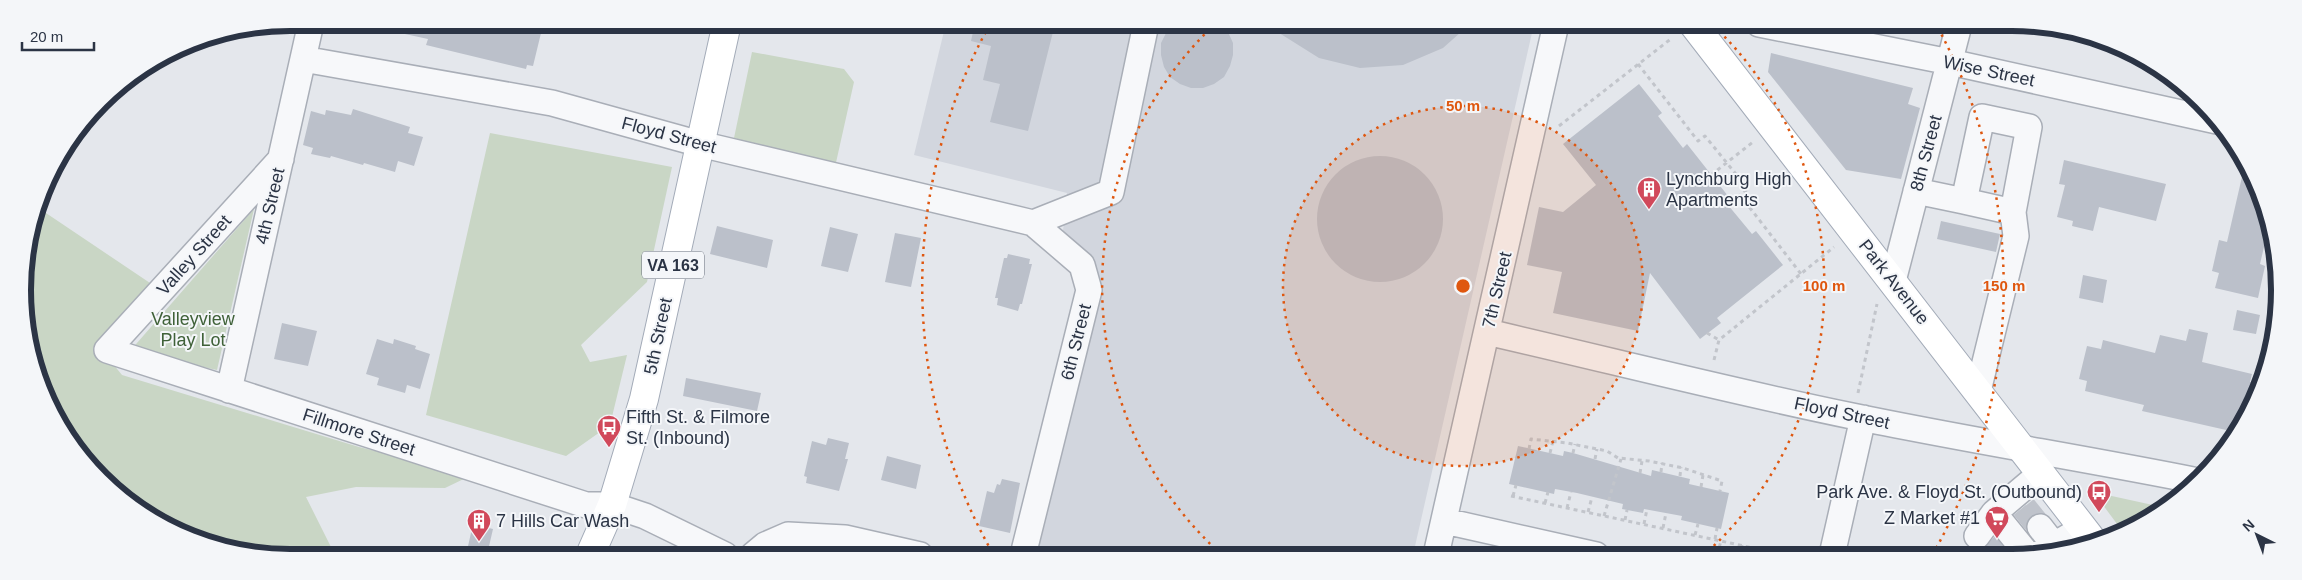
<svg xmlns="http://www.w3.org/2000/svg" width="2302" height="580" font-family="Helvetica,sans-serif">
<rect width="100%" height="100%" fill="#e4e7ec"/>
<path fill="#d2d6de" d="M946,23L1534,24L1413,555H1037L1097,284L1063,231L1067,193L914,155Z"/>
<path fill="#c9d6c5" d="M752,52L844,69L854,82L835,167L734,138Z
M490,133L672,167L647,282L581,345L590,362L627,355L610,425L566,456L426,415Z
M40,209L153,285L96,343L122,375L359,447L472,475L445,488L356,487L306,497L335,555H255L160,523L71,440L32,360L23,272Z
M254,209L217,370L130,351Z
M2098,493L2162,507L2130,530L2123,532L2097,497Z"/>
<path fill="#bbc0ca" d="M392,23H515L542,29L533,66L527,65L526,69L426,45L428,39L391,31Z
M975,23L1055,24L1028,131L990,122L1000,84L983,80L991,46L971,41Z
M1174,24H1221L1228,32L1233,43V55L1230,66L1224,77L1214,84L1203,88H1191L1180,84L1170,77L1164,67L1161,55V43L1166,33Z
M1265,24H1470L1443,48L1403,65L1360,68L1319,58Z
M1771,53L1913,88L1908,104L1920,108L1901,179L1846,170L1768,72Z
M1639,84L1662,113L1658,116L1683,148L1687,144L1732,201L1728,205L1752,234L1756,231L1783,265L1717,318L1721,323L1700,339L1650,273L1638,331L1553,313L1562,272L1527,265L1539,207L1563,212L1596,185L1563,144Z
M353,109L410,127L408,133L423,137L414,166L398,161L395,172L364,163L363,165L331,156L330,158L311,154L313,148L303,145L311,111L325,115L326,110L351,115Z
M1317 219a63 63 0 1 1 126 0a63 63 0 1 1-126 0Z
M2064,160L2166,184L2156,221L2099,207L2093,231L2072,226L2073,221L2057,217L2065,185L2059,184Z
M2244,168L2270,221L2260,264L2265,266L2258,298L2215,288L2219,273L2212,271L2219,240L2227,242Z
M1941,221L2000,234L1996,252L1937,239Z
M717,226L773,240L767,268L710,254Z
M830,227L858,234L848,272L821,266Z
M895,233L921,238L911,287L885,282Z
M1008,254L1030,259L1029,264H1032L1022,304H1020L1018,311L997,305L998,298H995L1004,258H1007Z
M2083,275L2107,280L2103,303L2079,298Z
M2237,310L2260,315L2256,334L2233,330Z
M282,323L317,331L308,366L274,359Z
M2189,329L2208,333L2202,362L2252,374L2250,382L2255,383L2247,415L2235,432L2142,411L2144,405L2085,391L2087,381L2079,379L2087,346L2101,349L2103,340L2155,353L2160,335L2186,341Z
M377,339L393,344L394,339L416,346L415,349L430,354L420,389L407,385L405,393L377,385L379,378L366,374Z
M686,378L761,393L757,411L683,396Z
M828,438L849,443L845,459H848L839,491L806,483L807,477L804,476L812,441L826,445Z
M1518,446L1563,456L1564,451L1573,453L1651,476L1652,470L1690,479L1689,484L1729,493L1721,529L1681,520L1682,516L1644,509L1643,513L1622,509L1623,504L1577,493L1555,489L1554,494L1509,484Z
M887,456L921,465L916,489L881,480Z
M1002,479L1020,483L1010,533L979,526L987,491L994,493L997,484L1000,485Z
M2026,505L2033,515L2027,521L2026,530L2014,515Z
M473,524L493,529L487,555H466Z
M1995,536L2010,555H1963L1972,549H1983Z"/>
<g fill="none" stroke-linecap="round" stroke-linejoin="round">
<path stroke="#bfc3cb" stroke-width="25" stroke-dasharray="25 12" stroke-linecap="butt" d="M2024,507L2040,527"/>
<defs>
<path id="minor" d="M1759,24L1950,62L2217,121
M303,59L552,103L700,144L1033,223L1082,265L1089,290L1023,555
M281,159L107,350L586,505H612L645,516L725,555
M1916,191L1964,201L1982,117L2029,127L2013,212L2016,236L1978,391
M1964,201L2013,212
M1033,223L1111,192L1146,24
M1893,281L1959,25
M1487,332C1609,360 1730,391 1852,416C1967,440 2083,458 2198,481
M229,390L311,23
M1445,521L1596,555
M2040,527L2054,545
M1977,536L1994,513
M753,555L765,545L788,535L845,538L920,555
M1436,555L1556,24
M1832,555L1863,418
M2028,555L1994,513L2040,474
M2037,555L2083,528"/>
<path id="major" d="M1693,24L2093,541
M590,555L612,505L644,399L727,23"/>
</defs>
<use href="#minor" stroke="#a9aeb7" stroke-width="28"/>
<use href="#major" stroke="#a3abb8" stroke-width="30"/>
<path stroke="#c2c5cb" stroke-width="3" stroke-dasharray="4 4" stroke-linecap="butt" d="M1638,64L1698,141L1705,136L1748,189L1740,195L1801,274
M1559,126L1672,38
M1711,175L1753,142
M1707,333L1719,340
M1714,360L1719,340L1834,247
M1858,393L1877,304
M1529,449L1531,439L1567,443L1607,451L1618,458L1649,461L1683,468L1722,481L1720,491
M1550,453L1553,441
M1573,453L1575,444
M1595,459L1597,449
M1661,472L1662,463
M1640,473L1642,461
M1680,476L1681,467
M1701,487L1703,475
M1511,496L1772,552L1775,555
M1513,496L1516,485
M1545,503L1548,492
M1567,508L1571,492
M1588,512L1592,497
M1604,516L1621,459
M1625,520L1627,510
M1644,524L1647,509
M1663,528L1666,513
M1695,535L1698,524
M1715,539L1717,528
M1717,555L1721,541
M1740,555L1742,545
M1756,555L1757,549"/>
<use href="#minor" stroke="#f7f8fa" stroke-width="25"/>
<use href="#major" stroke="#fff" stroke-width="28"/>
</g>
<circle cx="1463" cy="286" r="180" fill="#df570f" fill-opacity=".12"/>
<g fill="none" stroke="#df570f" stroke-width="2.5" stroke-dasharray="2.5 5">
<circle cx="1463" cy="286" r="180"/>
<path d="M1221 554A361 361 0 0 1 1215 24M1714 26A361 361 0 0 1 1705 554"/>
<path d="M992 552A541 541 0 0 1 990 24M1938 28A541 541 0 0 1 1934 552"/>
</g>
<defs>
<symbol id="building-pin" viewBox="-11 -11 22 30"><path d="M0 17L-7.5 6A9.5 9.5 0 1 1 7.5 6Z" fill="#d1495b" stroke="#f4f6f9"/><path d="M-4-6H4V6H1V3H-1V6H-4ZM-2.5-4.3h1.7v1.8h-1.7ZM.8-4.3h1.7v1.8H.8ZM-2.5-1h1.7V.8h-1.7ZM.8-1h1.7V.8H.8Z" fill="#fff"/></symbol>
<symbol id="bus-pin" viewBox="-11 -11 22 30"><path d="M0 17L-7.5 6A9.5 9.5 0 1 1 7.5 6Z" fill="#d1495b" stroke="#f4f6f9"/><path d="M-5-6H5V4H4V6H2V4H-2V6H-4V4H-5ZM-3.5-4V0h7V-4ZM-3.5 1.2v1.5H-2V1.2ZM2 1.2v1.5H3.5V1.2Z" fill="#fff"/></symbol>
<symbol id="supermarket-pin" viewBox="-11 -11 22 30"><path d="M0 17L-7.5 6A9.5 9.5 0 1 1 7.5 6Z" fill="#d1495b" stroke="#f4f6f9"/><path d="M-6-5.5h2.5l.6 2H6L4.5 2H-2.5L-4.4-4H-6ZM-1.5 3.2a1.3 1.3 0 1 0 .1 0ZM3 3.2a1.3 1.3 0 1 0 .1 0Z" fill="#fff"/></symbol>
</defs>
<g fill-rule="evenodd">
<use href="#building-pin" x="1635" y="175" width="28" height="38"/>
<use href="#bus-pin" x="595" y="413" width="28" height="38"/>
<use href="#bus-pin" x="2085" y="478" width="28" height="38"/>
<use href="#supermarket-pin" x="1983" y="504" width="28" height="38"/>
<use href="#building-pin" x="465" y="507" width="28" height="38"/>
</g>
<g text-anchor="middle" stroke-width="4" stroke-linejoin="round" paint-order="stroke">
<rect fill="#f4f6f9" stroke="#676e7b" stroke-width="1" x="642" y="251.5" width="62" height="27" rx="4"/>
<g font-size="16" font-weight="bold" fill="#2b3445">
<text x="673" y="271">VA 163</text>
</g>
<g font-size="18" fill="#2b3445" stroke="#f4f6f9">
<text transform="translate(1989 71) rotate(12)" y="6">Wise Street</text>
<text transform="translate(669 135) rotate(15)" y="6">Floyd Street</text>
<text transform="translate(1926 153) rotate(-75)" y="6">8th Street</text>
<text transform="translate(270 206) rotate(-77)" y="6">4th Street</text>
<text transform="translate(194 255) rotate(-48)" y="6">Valley Street</text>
<text transform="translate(1894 282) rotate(52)" y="6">Park Avenue</text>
<text transform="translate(1497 290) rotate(-77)" y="6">7th Street</text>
<text transform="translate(658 336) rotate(-78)" y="6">5th Street</text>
<text transform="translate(1076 342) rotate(-76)" y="6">6th Street</text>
<text transform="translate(1842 413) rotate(12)" y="6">Floyd Street</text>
<text transform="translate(359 432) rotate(18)" y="6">Fillmore Street</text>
</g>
<g font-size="18" fill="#2b3445" stroke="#f4f6f9" text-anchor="start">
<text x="1666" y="185">Lynchburg High<tspan x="1666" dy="21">Apartments</tspan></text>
<text x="626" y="423">Fifth St. &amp; Filmore<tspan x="626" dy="21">St. (Inbound)</tspan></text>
<text x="2082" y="498" text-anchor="end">Park Ave. &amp; Floyd St. (Outbound)</text>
<text x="1980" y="524" text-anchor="end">Z Market #1</text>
<text x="496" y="527">7 Hills Car Wash</text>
</g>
<g font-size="18" fill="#3f6138" stroke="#f4f6f9">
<text x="193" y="325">Valleyview<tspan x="193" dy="21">Play Lot</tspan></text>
</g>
</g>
<path d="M0 0H2302V580H0ZM290 31H2012A259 259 0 0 1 2271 290V290A259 259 0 0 1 2012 549H290A259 259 0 0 1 31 290V290A259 259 0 0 1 290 31Z" fill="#f4f6f9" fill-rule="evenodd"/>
<path fill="none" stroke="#2b3445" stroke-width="6" d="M290 31H2012A259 259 0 0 1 2271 290V290A259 259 0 0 1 2012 549H290A259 259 0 0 1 31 290V290A259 259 0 0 1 290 31Z"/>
<circle cx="1463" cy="286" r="8" fill="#df570f" stroke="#f4f6f9" stroke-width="2.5"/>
<g font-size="15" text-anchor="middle" font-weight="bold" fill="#df570f" stroke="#f4f6f9" stroke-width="4" stroke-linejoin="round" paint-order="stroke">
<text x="1463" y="111">50 m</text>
<text x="1824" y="291">100 m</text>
<text x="2004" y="291">150 m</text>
</g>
<g transform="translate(2257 535) rotate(318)" stroke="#f4f6f9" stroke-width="4" paint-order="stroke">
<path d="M0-4L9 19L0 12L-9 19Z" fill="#2b3445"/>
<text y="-8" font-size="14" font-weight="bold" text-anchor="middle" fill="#2b3445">N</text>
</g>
<path d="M22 42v8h72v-8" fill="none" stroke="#2b3445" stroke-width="2.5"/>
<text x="30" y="42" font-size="15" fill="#2b3445" stroke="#f4f6f9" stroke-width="4" paint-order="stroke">20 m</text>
</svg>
